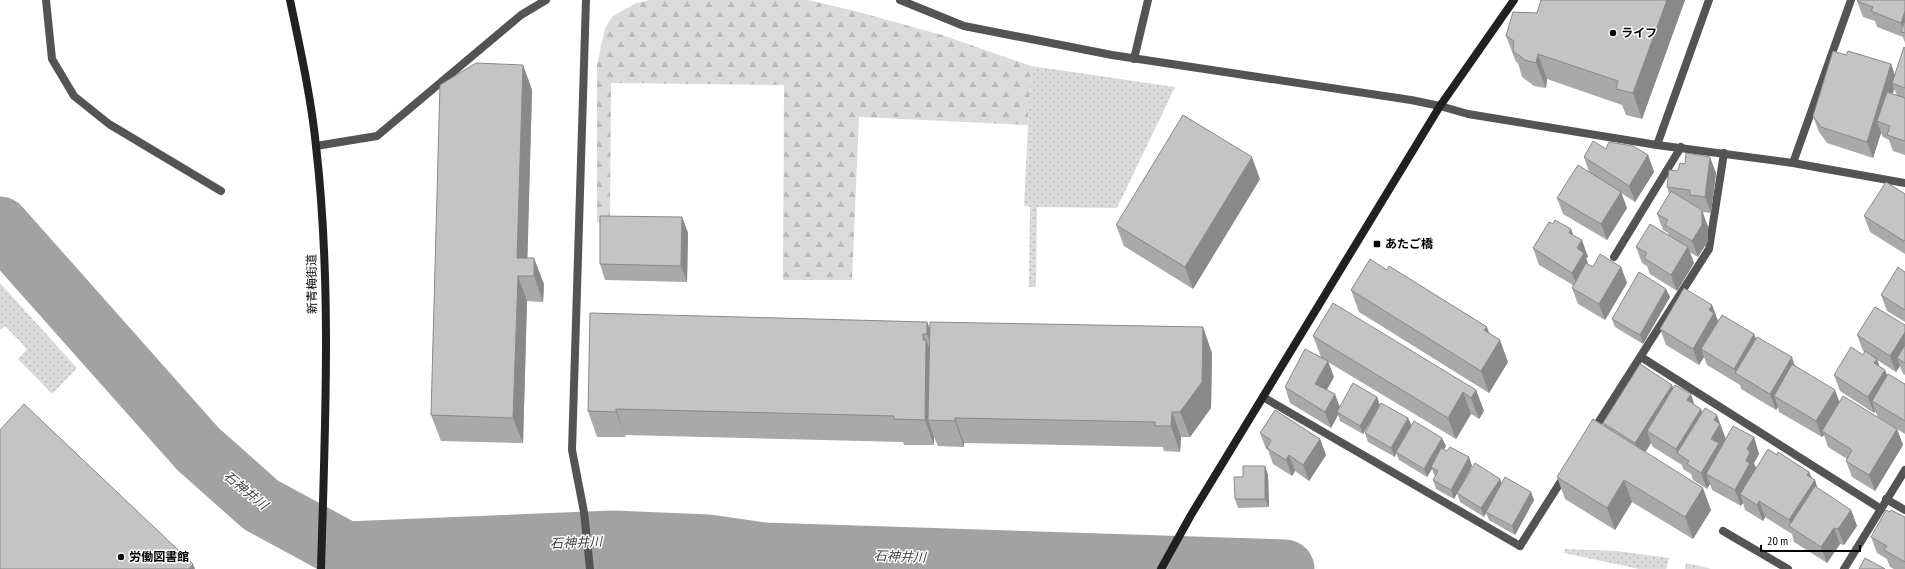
<svg xmlns="http://www.w3.org/2000/svg" width="1905" height="569" font-family="'PT Sans Narrow','Noto Sans JP',sans-serif">
<defs>
<pattern id="green-dots" width="8" height="8" patternUnits="userSpaceOnUse"><rect width="8" height="8" fill="#dbdbdb"/><path d="M2 2h.1M6 6h.1" fill="none" stroke="#bababa" stroke-width="1.8" stroke-linecap="round"/></pattern>
<pattern id="forest-firs" width="22" height="20" patternUnits="userSpaceOnUse"><rect width="22" height="20" fill="#dbdbdb"/><path d="M5 1l3.5 6h-7zM16 11l3.5 6h-7z" fill="#bababa"/></pattern>
</defs>
<rect width="100%" height="100%" fill="#fff"/>
<path fill="url(#green-dots)" d="M1031,66L1175,87L1117,208L1037,207L1036,287H1029L1030,207L1024,206Z
M0,283L77,368L52,394L18,359L27,349L5,326L0,330Z
M1565,549L1617,551L1669,558L1666,569H1639L1564,553Z
M1686,563L1708,568L1711,569H1685Z"/>
<path fill="url(#forest-firs)" d="M650,0H808L855,11L945,36L1031,66L1028,125L859,117L852,280H783L784,85L611,83L610,222H597V65L605,28L613,16L636,3Z"/>
<g fill="none" stroke-linecap="round" stroke-linejoin="round">
<path stroke="#a2a2a2" stroke-width="59" d="M0,226L198,449L261,505L346,551L613,540L708,544L764,552L1285,569"/>
<path stroke="#545454" stroke-width="8" d="M46,0L52,59L74,96L109,124L221,191
M1657,145L1709,0
M1793,163L1851,0
M1614,257L1681,147
M1593,431L1709,249L1724,153
M1723,531L1788,569
M1520,546L1565,475
M1844,569L1881,509"/>
<path stroke="#545454" stroke-width="8" d="M586,0L572,450L584,512L590,569
M900,0L964,26L1112,55L1411,100L1440,106L1468,114L1657,145L1793,163L1905,183
M1134,59L1148,0
M316,146L377,136L521,15L546,0
M1641,357L1881,509L1905,470
M1263,397L1520,546
M1886,499L1905,510"/>
<path stroke="#212121" stroke-width="8" d="M290,0C300,48 311,97 316,146C332,286 325,428 321,569
M1161,569L1191,515L1440,106L1514,0"/>
</g>
<path fill="#a9a9a9" fill-rule="evenodd" d="M1685,0L1642,119L1626,115L1622,105L1547,79L1546,88L1534,86L1522,77L1518,63L1516,62L1506,36L1537,13Z
M1905,0V43L1903,37L1877,27L1875,21L1863,17L1857,1Z
M1905,48V155L1893,151L1889,140L1883,137L1881,133L1873,158L1827,143L1819,132L1813,116L1846,55L1891,64L1895,75ZM1894,89L1897,95L1893,94Z
M523,65L532,90L527,258L544,284L543,302L527,301L523,443L441,441L431,415Z
M1606,149L1648,155L1654,172L1635,202L1621,193L1627,208L1607,240L1563,214L1557,198L1589,172L1584,157Z
M1685,164L1716,173L1711,213L1702,212L1708,227V241L1698,257L1689,252L1694,263L1677,291L1650,274L1647,266L1642,263L1636,247L1669,236L1668,233L1663,230L1657,214L1669,194L1667,187L1678,171Z
M1260,179L1193,289L1124,246L1116,225Z
M1905,194V254L1870,232L1864,216Z
M682,217L688,233L687,282L605,280L600,264Z
M1553,224L1571,229L1573,235L1588,257L1586,258L1588,264L1593,267H1621L1627,283L1605,320L1578,304L1572,288L1573,285L1539,265L1533,248Z
M1387,270L1489,333L1508,362L1489,393L1359,312L1351,290Z
M1905,272V322L1887,311L1881,295Z
M1666,289L1670,297L1643,344L1615,327L1612,319Z
M1712,305L1718,321L1754,334L1756,339L1795,366L1840,402L1897,429L1903,445L1875,491L1852,477L1846,461L1847,459L1828,447L1824,435L1822,437L1779,412L1778,407L1776,410L1741,389L1740,385L1707,365L1704,357L1699,365L1666,345L1660,329Z
M927,322L930,328L1212,353L1211,408L1190,437H1181L1180,452L1164,451L1163,447L964,443V447L938,446L934,437V445H904L903,442L625,435L626,437H597L588,411Z
M1905,325V375L1903,374L1900,366L1896,372L1877,360L1879,366L1885,370L1887,375L1905,384V434L1878,417L1875,411L1874,413L1840,391L1834,375L1863,355L1865,352L1863,351L1857,335Z
M1313,336L1476,390L1484,411L1479,419L1471,414L1456,439L1328,362L1334,377L1327,389L1340,407L1377,397L1380,406L1363,434L1340,421L1338,415L1331,428L1290,403L1285,387L1321,357Z
M1672,385L1673,388L1695,406L1701,409L1702,413L1720,424L1726,439L1754,437L1759,454L1754,463L1756,468L1777,455L1809,472L1812,478L1815,480L1817,488L1851,510L1857,526L1844,545L1840,544L1827,563L1794,542L1792,534L1765,517L1763,521L1745,510L1743,503L1741,506L1712,490L1710,484L1707,489L1693,480L1691,474L1683,469L1682,465L1653,447L1651,443L1645,452L1711,510L1693,539L1632,502L1615,530L1565,499L1557,477L1604,426L1603,423Z
M1411,426L1446,446L1444,449L1447,451L1469,457L1472,466L1454,499L1436,489L1433,480L1436,476L1434,475L1432,469L1427,477L1399,460L1396,453L1395,457L1368,442L1365,433Z
M1260,433L1320,439L1326,455L1309,481L1295,471L1292,476L1273,464L1268,450L1266,449Z
M1265,466L1268,475L1269,507L1238,508L1235,499Z
M1501,483L1531,492L1534,500L1515,535L1489,520L1486,513L1484,517L1460,502L1457,493Z
M1890,512L1905,517V569H1894L1890,567L1887,559L1877,553L1871,537Z"/>
<path fill="#898989" d="M1667,0H1685L1642,119L1633,93Z
M1905,11V33L1901,23Z
M1538,54L1547,79L1546,88L1536,63Z
M1891,64L1897,81L1892,83L1894,89L1884,124L1877,121L1881,133L1873,158L1867,142Z
M523,65L532,90L527,276L517,258Z
M1648,155L1654,172L1635,202L1629,186Z
M1252,157L1260,179L1193,289L1185,267Z
M1710,157L1716,173L1711,213L1705,197Z
M1621,192L1627,208L1607,240L1601,224Z
M1702,210L1708,227V241L1698,257L1692,241Z
M682,217L688,233L687,282L681,266Z
M1571,229L1577,246L1569,233Z
M1582,240L1588,257L1586,258L1590,269L1578,289L1572,273L1577,248Z
M1688,247L1694,263L1677,291L1671,275Z
M534,258L544,284L543,302L534,276Z
M1621,267L1627,283L1605,320L1599,304Z
M518,276L527,301L523,443L513,418Z
M1666,289L1670,297L1643,344L1640,335Z
M1712,305L1718,321L1701,349L1704,357L1699,365L1693,349L1709,310Z
M927,322L936,347V360L927,334Z
M1203,327L1212,353L1211,408L1190,437L1180,412Z
M1487,327L1495,348L1484,330Z
M1905,332V357L1897,358L1900,366L1896,372L1890,356Z
M923,334L926,344V340L936,365L928,420L934,437V445L925,420Z
M1754,334L1760,350L1736,373L1734,369Z
M1500,340L1508,362L1489,393L1481,371Z
M1792,357L1797,373L1774,396L1778,407L1776,410L1770,394Z
M1877,359L1882,374L1885,370L1891,386L1872,401L1875,411L1874,413L1868,397L1874,363Z
M1328,361L1334,377L1321,400L1315,384Z
M1672,385L1678,401L1647,431L1651,443L1641,459L1635,443Z
M1476,390L1484,411L1479,419L1471,398Z
M1835,390L1841,406L1822,431L1824,435L1822,437L1816,421Z
M1463,392L1471,414L1456,439L1448,418Z
M1335,394L1341,410L1337,412L1338,415L1331,428L1325,412Z
M1691,394L1696,410L1687,400Z
M1377,397L1380,406L1363,434L1360,426Z
M616,409L625,435L626,437L616,412Z
M1701,409L1706,425L1677,453L1676,449Z
M1172,412L1181,437L1180,452L1171,426Z
M1717,415L1726,440L1706,474L1710,484L1707,489L1701,473L1711,439L1714,420Z
M955,418L964,443V447L955,421Z
M1408,418L1412,426L1396,452V453L1395,457L1391,448Z
M1897,429L1903,445L1875,491L1869,475Z
M1754,437L1759,454L1754,463L1756,468L1740,494L1743,503L1741,506L1735,490L1747,449Z
M1442,438L1446,446L1433,468L1431,467L1432,469L1427,477L1424,469Z
M1320,439L1326,455L1309,481L1303,465Z
M1289,455L1295,471L1292,476L1286,460Z
M1469,457L1472,466L1454,499L1451,490Z
M1265,466L1268,475L1269,507L1265,499Z
M1809,472L1813,482L1815,480L1820,496L1792,528L1789,520L1807,475Z
M1500,479L1503,487L1486,512V513L1484,517L1481,508Z
M1624,480L1632,502L1615,530L1607,508Z
M1703,488L1711,510L1693,539L1685,517Z
M1531,492L1534,500L1515,535L1512,526Z
M1759,501L1765,517L1763,521L1757,505Z
M1851,510L1857,526L1844,545L1838,529Z
M1834,528L1840,544L1827,563L1821,547Z
M193,564L195,569H189Z"/>
<path fill="#c4c4c4" stroke="#898989" d="M1541,0H1667L1633,93L1616,89L1618,81L1538,54L1536,63L1525,60L1513,51L1514,41L1506,36L1513,12L1537,13Z
M1858,0H1905V11L1901,23L1871,11L1873,7L1857,1Z
M1905,20V33L1901,32Z
M1904,47L1905,48V88L1892,83Z
M1833,51L1846,55L1848,51L1891,64L1867,142L1821,127L1813,116Z
M476,63L523,65L517,258H534V276H518L513,418L431,415L440,85Z
M1887,92L1905,98V141L1887,135L1890,126L1877,121Z
M1183,115L1252,157L1185,267L1116,225Z
M1593,141L1606,149L1609,142L1633,146L1648,155L1629,186L1584,157Z
M1686,153L1710,157L1705,197L1690,195V190L1667,187L1669,170L1678,171L1680,163L1685,164Z
M1578,165L1621,192L1601,224L1557,198Z
M1886,182L1905,194V240L1904,241L1864,216Z
M1671,191L1702,210V225L1692,241L1665,225L1668,220L1657,214Z
M600,216L682,217L681,266L600,264Z
M1555,220L1571,229L1569,233L1582,240L1577,248L1584,253L1572,273L1533,248L1549,222L1553,224Z
M1650,224L1688,247L1671,275L1644,258L1647,253L1636,247Z
M1600,254L1621,267L1599,304L1572,288L1586,263L1593,267Z
M1370,259L1387,270L1389,266L1487,327L1484,330L1500,340L1481,371L1351,290Z
M1898,267L1905,272V310L1881,295Z
M1639,272L1666,289L1640,335L1612,319Z
M1684,288L1712,305L1709,310L1714,313L1693,349L1660,329Z
M1333,303L1476,390L1471,398L1463,392L1448,418L1313,336Z
M1875,307L1905,325V332L1890,356L1857,335Z
M590,313L927,322V334H923V340H926L925,420L894,419V416L616,409V412L588,411Z
M1722,315L1754,334L1734,369L1701,349Z
M930,322L1203,327L1202,382L1180,412H1172L1171,426H1155V422L955,418V421L928,420Z
M1757,337L1792,357L1770,394L1735,373Z
M1905,345V363L1897,358Z
M1851,347L1863,355L1865,351L1877,359L1874,363L1885,370L1868,397L1834,375Z
M1305,349L1328,361L1315,384L1335,394L1325,412L1285,387Z
M1640,364L1672,385L1635,443L1603,423Z
M1792,364L1835,390L1816,421L1774,396Z
M1888,374L1905,384V421L1872,401Z
M1353,383L1377,397L1360,426L1337,412Z
M1675,385L1691,394L1687,400L1701,409L1676,449L1647,431Z
M1843,396L1897,429L1869,475L1846,461L1852,450L1822,431Z
M1381,403L1408,418L1391,448L1365,433Z
M24,404L193,564L189,569H0V430Z
M1705,408L1717,415L1714,420L1720,424L1711,439L1719,443L1701,473L1687,464L1689,461L1677,453Z
M1275,410L1320,439L1303,465L1289,455L1286,460L1267,448L1271,440L1260,433Z
M1593,419L1703,488L1685,517L1624,480L1607,508L1557,477Z
M1414,421L1442,438L1424,469L1396,452Z
M1733,426L1754,437L1747,449L1750,452L1746,461L1750,463L1735,490L1706,474Z
M1450,447L1469,457L1451,490L1433,480L1438,471L1431,467L1441,448L1447,451Z
M1768,449L1777,455L1778,452L1809,472L1807,475L1815,480L1789,520L1759,501L1757,505L1740,494Z
M1475,463L1500,479L1481,508L1457,493Z
M1243,466H1265V499H1235L1234,477H1243Z
M1505,477L1531,492L1512,526L1486,512Z
M1815,486L1851,510L1838,529L1834,528L1821,547L1789,526Z
M1886,510L1890,512L1891,510L1905,517V562L1884,550L1887,546L1871,537Z
M1865,558L1885,569H1859Z"/>
<g fill="#000" stroke="#fff" stroke-width="1.5">
<circle cx="1613" cy="33" r="4"/>
<rect x="1373" y="240" width="8" height="8" rx="2"/>
<circle cx="121" cy="557" r="4"/>
</g>
<g text-anchor="middle" stroke-width="3" stroke-linejoin="round" paint-order="stroke">
<g font-size="12" font-weight="bold" fill="#000" stroke="#fff" text-anchor="start">
<text x="1621" y="37">ライフ</text>
<text x="1385" y="248">あたご橋</text>
<text x="129" y="561">労働図書館</text>
</g>
<g font-size="12" fill="#000" stroke="#fff">
<text transform="translate(312 284) rotate(-91)" y="4">新青梅街道</text>
</g>
<g font-size="13" font-style="italic" fill="#434343" stroke="#fff">
<text transform="translate(246 490) rotate(39)" y="5">石神井川</text>
<text transform="translate(576 542) rotate(-2)" y="5">石神井川</text>
<text transform="translate(900 556) rotate(2)" y="5">石神井川</text>
</g>
</g>
<path d="M1761 545v6h99v-6" fill="none" stroke="#000000" stroke-width="2"/>
<text x="1767" y="545" font-size="12" fill="#000000" stroke="#ffffff" stroke-width="3" paint-order="stroke">20 m</text>
</svg>
